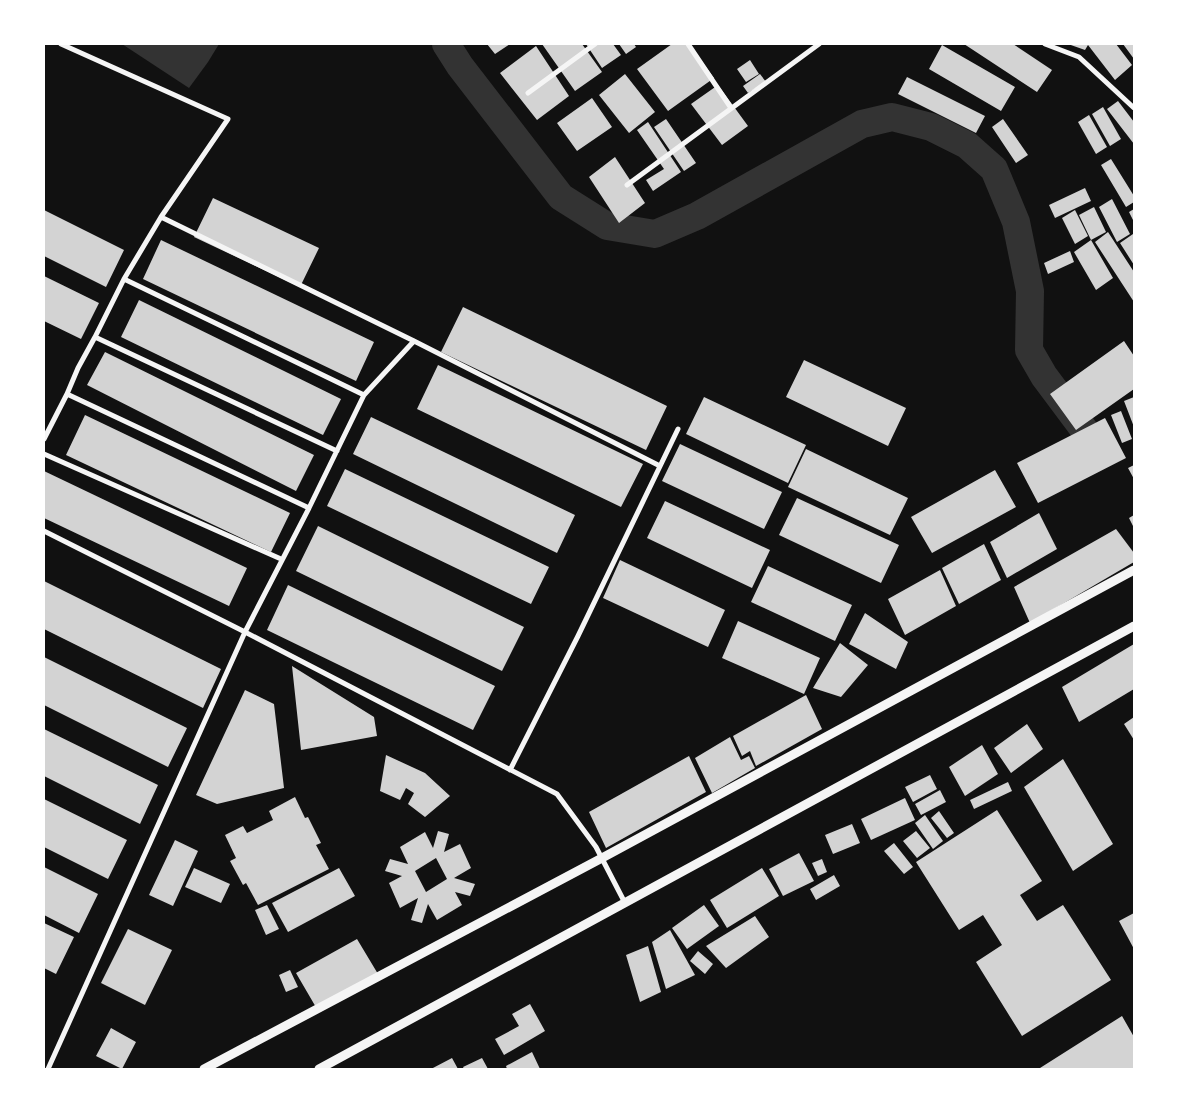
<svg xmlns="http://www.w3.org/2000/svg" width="1178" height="1113" font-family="Lato,sans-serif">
<rect width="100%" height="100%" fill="#111"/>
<path fill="#333" d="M122,44H219L208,62L189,88Z"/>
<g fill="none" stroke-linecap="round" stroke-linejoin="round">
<path stroke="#333" stroke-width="28" d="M446,44L460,66L561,197L607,226L655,234L697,216L862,124L892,117L931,127L967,145L994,169L1016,222L1030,291L1029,350L1044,376L1100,451"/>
</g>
<path fill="#d3d3d3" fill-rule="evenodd" d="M487,44H510L495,54Z
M542,44H582L602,72L575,91Z
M586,44H613L621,55L602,68Z
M619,44H634L636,47L626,54Z
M672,44H689L714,78L668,111L637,69Z
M964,44H1013L1052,70L1037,92Z
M1068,44H1116L1132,65L1115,80L1088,45L1085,50Z
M1123,44H1134V59Z
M942,45L1015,87L1001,111L929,69Z
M536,46L569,96L537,120L500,73Z
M750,60L759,74L746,82L737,69Z
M625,74L655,112L629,133L599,95Z
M760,74L766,82L748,93L743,86Z
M907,77L985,116L976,133L898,94Z
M718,85L748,126L722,145L691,104Z
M592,98L612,127L577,151L557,123Z
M1118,101L1134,122V144L1107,109Z
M1103,107L1121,139L1110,146L1092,114Z
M1089,115L1107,147L1096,154L1078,122Z
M666,119L696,163L684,171L654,127Z
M1003,119L1028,155L1016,163L992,127Z
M648,122L681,172L653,191L646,180L664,169L637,130Z
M615,157L645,203L619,223L589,177Z
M1111,159L1134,196V202L1126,207L1101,165Z
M1085,188L1091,201L1055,218L1049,205Z
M213,198L319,248L300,287L194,237Z
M1112,199L1130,234L1117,242L1099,207Z
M1094,207L1106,232L1091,240L1079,215Z
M1134,209V222L1129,212Z
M44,210L124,250L106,287L44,256Z
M1075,210L1088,236L1075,244L1062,218Z
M1108,232L1134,272V302L1095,242Z
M1133,234L1134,235V265L1120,243Z
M161,240L374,342L356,381L143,279Z
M1091,240L1113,278L1096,290L1074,252Z
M1070,251L1074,262L1048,274L1044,263Z
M44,276L99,303L81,339L44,321Z
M139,300L341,399L323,435L121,337Z
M463,307L667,406L646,450L441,352Z
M1124,341L1134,356V389L1076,430L1050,394Z
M105,352L314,455L296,491L87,385Z
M804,360L906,408L888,446L786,397Z
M438,365L643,464L621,507L417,409Z
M704,397L806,445L788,483L686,434Z
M1134,397V427L1124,401Z
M1121,411L1132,439L1122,443L1111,415Z
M85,415L290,513L271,552L66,455Z
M371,417L575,515L557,553L353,454Z
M1105,418L1126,458L1038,503L1017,463Z
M680,444L782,492L764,529L662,481Z
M806,449L908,498L890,535L788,487Z
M1134,465V479L1128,468Z
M345,469L549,567L531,604L327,506Z
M995,470L1016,507L932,553L911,517Z
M44,471L247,568L229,606L44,518Z
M797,498L899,545L881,583L779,535Z
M665,501L770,550L752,588L647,538Z
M1039,513L1057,549L1007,578L990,542Z
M1134,515V528L1129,518Z
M318,526L524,627L502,671L296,571Z
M1116,529L1134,553V562L1030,623L1014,587Z
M984,544L1001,580L959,604L942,568Z
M620,560L725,610L708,647L603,598Z
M768,566L852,605L835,641L751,602Z
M940,570L956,606L905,635L888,599Z
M44,581L221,669L203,708L44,629Z
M288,585L495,686L473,730L267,630Z
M865,613L908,642L896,669L849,644Z
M738,621L820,658L804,694L722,658Z
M840,643L868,665L841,697L813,688Z
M1134,644V689L1079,722L1062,687Z
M44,657L187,728L168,767L44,705Z
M292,666L374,717L377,736L301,750Z
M245,690L274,704L284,788L217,804L196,795Z
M806,695L822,729L756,766L750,751L742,756L733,736Z
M1134,717V740L1124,724Z
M1027,724L1043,749L1011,773L994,748Z
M44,729L158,785L140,824L44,776Z
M730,737L741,760L749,756L755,768L712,793L695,758Z
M982,745L998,774L965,796L949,767Z
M386,755L425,773L450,796L425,817L408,804L414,793L406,788L400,800L380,791Z
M689,756L706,792L606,848L589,812Z
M1063,759L1113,844L1073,871L1024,787Z
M930,775L937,789L913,802L905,787Z
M1008,782L1012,791L974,809L970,800Z
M940,790L946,802L921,815L915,804Z
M295,797L305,818L308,817L321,843L316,845L329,869L258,905L246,883L243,885L230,861L236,858L225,835L243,826L247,833L273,820L269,811Z
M905,798L915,820L871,840L861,819Z
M44,799L127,840L108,879L44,847Z
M997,810L1042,881L1020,895L1037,921L1063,905L1111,980L1022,1036L976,962L1002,945L983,915L959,930L916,862Z
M939,811L954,833L947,838L931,818Z
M925,815L943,841L933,849L915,823Z
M852,824L860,843L833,854L825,835Z
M438,831L449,834L444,852L460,844L471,868L454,878L475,884L470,896L455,892L462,905L437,920L428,904L422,923L411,920L418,898L400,908L389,883L402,876L385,871L390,859L408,864L400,847L425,832L433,848ZM436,858L447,879L426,892L415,871Z
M916,831L930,848L917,858L903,841Z
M175,840L198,851L173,906L149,895Z
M894,843L913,867L904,874L884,851Z
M799,853L814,881L783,896L769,869Z
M822,859L827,872L818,876L812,863Z
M44,867L98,894L79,933L44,915Z
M194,868L230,884L221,903L185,887Z
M339,868L355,896L288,932L272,903Z
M762,868L779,896L727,928L710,900Z
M834,875L840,886L816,900L810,889Z
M267,905L279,929L266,935L255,910Z
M704,905L719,926L687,949L672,928Z
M1134,913V949L1119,921Z
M755,916L769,937L726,968L706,946Z
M44,923L74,937L56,974L44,968Z
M128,929L172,950L145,1005L101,983Z
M670,930L695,975L666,989L652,942Z
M357,939L378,974L317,1009L296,973Z
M648,946L661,992L640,1002L626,955Z
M698,951L713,964L705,974L690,961Z
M290,970L298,987L286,992L279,975Z
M530,1004L545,1031L504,1055L495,1039L519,1026L512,1014Z
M1122,1016L1134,1037V1069H1041L1040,1068Z
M111,1028L136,1042L122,1069L96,1056Z
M532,1052L540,1069H507L506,1066Z
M452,1058L458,1069H431Z
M482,1058L488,1069H464L463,1067Z"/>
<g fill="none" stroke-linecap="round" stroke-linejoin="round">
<path stroke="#f5f5f5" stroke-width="5" d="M61,44L228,119L161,217L414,341L660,466
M688,44L731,108
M1045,44L1079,57L1134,108
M528,93L595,44
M627,185L819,44
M161,217L124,279L364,395
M124,279L95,337L337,451
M95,337L78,368L67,394L309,508
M44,439L67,394
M44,454L281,559
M44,531L245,632L557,794L596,847L625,903
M510,770L578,636L678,429
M48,1069L245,632L309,508L364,395L414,341"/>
<path stroke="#f5f5f5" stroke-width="9" d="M204,1069L602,858L1134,570
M319,1069L1134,626"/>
</g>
<rect width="1178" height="1113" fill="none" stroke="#ffffff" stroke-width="90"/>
</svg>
